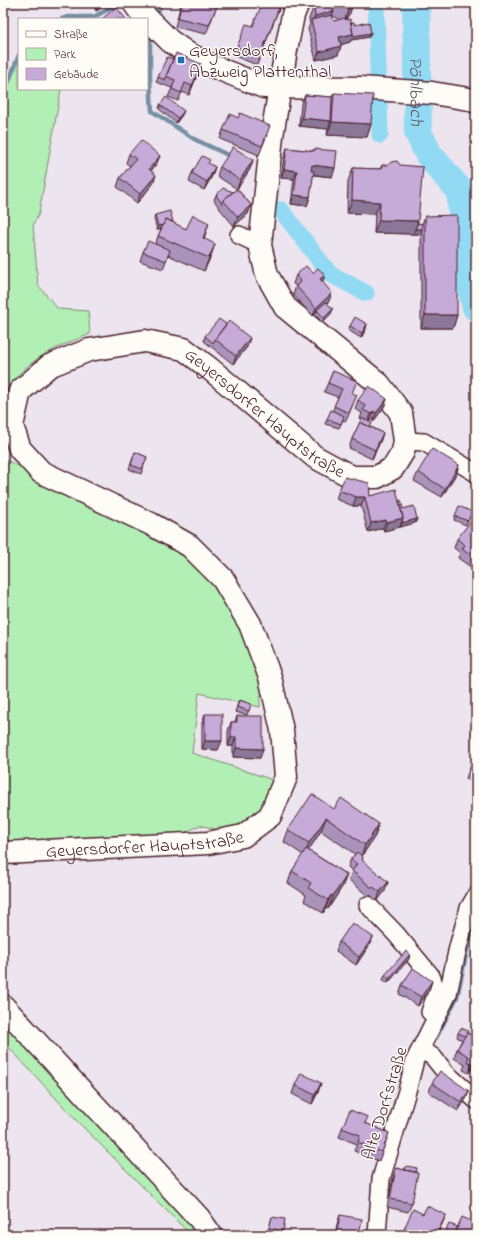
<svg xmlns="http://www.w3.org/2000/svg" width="479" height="1238" font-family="'Indie Flower',sans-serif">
<rect width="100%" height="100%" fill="#ece4ee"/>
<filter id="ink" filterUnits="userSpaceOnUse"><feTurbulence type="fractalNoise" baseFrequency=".025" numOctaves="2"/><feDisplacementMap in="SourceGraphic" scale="8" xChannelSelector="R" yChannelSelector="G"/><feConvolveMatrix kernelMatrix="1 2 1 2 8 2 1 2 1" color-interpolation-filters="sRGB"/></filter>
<g filter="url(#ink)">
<path fill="#b2efb5" stroke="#7e8770" d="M19,55V89H61L39,213L33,225L38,285L58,309L88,311L90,334C66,344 40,353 21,372C13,380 8,391 3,401V96Z
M3,459L19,466L40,481L144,528L193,561L211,577L229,603L267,692L260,697V707L199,693L192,753L270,779L274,782L268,801L250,823L226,832L200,825L183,834L3,845Z
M3,1020L197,1228L190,1234L76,1120L3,1041Z"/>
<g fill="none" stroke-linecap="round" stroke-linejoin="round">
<path stroke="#758fa4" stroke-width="4.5" d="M158,12L161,3
M62,19L68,17H94L117,4
M150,34V81L152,111L194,139L232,157
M3,96L19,55
M436,1038L457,997L467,950L476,916"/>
<path stroke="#92daf4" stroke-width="17" d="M376,3L380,135
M281,210L330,274L366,293"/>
<path stroke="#92daf4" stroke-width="28" id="s1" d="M416,3L418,132L429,155L460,191L468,276L476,307"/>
<defs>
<path id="minor" d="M239,235L260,245
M405,441L424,442L476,473
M368,905L396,934L431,976L437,992L430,1012
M421,1049L433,1057L446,1073L476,1100
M377,1235L381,1179L407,1091L415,1060L448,994L458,947L469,908L476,896"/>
<g id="major">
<path d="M134,3L139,10L170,41L187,53L212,66L264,87L360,88L432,93L469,99L476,102"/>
<path id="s2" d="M3,853L208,843L243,836L270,816L286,777L282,730L270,677L250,624L223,579L190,546L151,524L41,472L20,449L12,426L20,391L49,366L89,350L145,341L184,349L209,368L315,457L352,477H377L393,468L403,452L405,441L401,413L379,384L285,307L267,275L260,245L272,136L286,50L293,15L298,3"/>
<path d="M3,1006L199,1218L211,1235"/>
</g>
</defs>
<use href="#minor" stroke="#4a1f2b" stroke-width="20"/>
<use href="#major" stroke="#4a1f2b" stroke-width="25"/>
<use href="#minor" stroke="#fdfcf7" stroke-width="17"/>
<use href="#major" stroke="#fdfcf7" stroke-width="22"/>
</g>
<path fill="#aa93bb" stroke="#4a1f2b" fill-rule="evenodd" d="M92,3H108L107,5L96,11Z
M181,3H211V5L217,6L206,34L175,27Z
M315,3H353L350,13L346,19V20L371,33L369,37L351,40L350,42L340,45L341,46L338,55L316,60L308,29L310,24L309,19ZM332,15L338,19L340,20L334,21Z
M280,6L257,65L234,56L237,47L253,26Z
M198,73L189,95L182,92L178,101L168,97L172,88L156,82L158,77Z
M334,93L371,124L367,137L327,135L328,129L299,126L301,104L305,95L332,97Z
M160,105L182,115L176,123L159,109Z
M238,118L267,135L259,155L220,139L223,130Z
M287,148L313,151L314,149L335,168L332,177L313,175L310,197L307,206L291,204L294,179L281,178L284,157Z
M129,154L160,156L156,164L151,171L153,184L137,203L117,187L120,178L130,166L126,163Z
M253,160L250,169L237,189L251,205L248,214L234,226L220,209L214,200L216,195L233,192L237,189L217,176L220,167Z
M209,164L215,167L212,176L204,190L189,182L192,173Z
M382,165L418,223L422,224L425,216L457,315L453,328H421V234H414L374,233L375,214L347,213L348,181L353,168L380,169Z
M155,215L186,229L209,223L204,238L211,256L204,271L168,255L163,269L140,261L143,252L155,244L161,229L157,230L154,219Z
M313,273L325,275L322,282L329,301L327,303L331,314L322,323L315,314L313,316L293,295L296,286L293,284L296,275Z
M350,326L366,329L361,338L348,330Z
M205,336L247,347L233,364L204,341Z
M333,371L352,393L353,404L346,421L343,420L339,428L325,424L327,419L333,410L338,397L324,392Z
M387,399L384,407L373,422L371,420L369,422L371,427L383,433L380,442L372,459L349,448L352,439L361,420L360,419L362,413L355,409L358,400Z
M135,452L147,457L141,474L129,469Z
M459,465L456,474L442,497L414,481L418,472Z
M339,490L399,501L403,509L417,519L415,523L384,531L383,528L368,532L361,506H353L336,499Z
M472,512L466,525L454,520L455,516Z
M476,526V568L475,570L458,558L460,553L454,548L457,539Z
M239,700L251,704L247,715L235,712Z
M205,714L218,750L202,749V723Z
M237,716L263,749L260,758L233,757V746H228V731L231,722H235Z
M476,726V740L472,736L475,727Z
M476,759V786L466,778L471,765Z
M334,809L379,824L375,836L362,856L363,857L362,860L385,891L377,901L370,895L369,897L349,880L352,871L348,867L351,859L355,854L321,831L308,850L347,875L342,887L328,909L326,908L323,913L304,901L306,895L288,883L292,871L303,855L284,842L288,830Z
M339,942L369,946L356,965L336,951Z
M409,959L388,983L383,980L385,975Z
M432,981L429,990L418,1006L399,994L402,985Z
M458,1033H468L476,1038V1071L472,1068L469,1073L463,1070L465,1065L454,1058L457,1049L462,1040L457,1037Z
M321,1083L318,1092L312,1104L292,1094L295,1085Z
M432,1083L469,1091L466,1099L458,1111L429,1092Z
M365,1123L389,1133L379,1161L354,1151L357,1144L339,1137L342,1128Z
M406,1166L412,1203L408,1212L387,1207L393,1177L396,1168L404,1170Z
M423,1214L446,1215L442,1224L437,1235H402L404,1229Z
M340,1215L359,1235H335L337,1224Z
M272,1217L283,1231L282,1235L268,1232Z"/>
<path fill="#8b7898" stroke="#4a1f2b" d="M104,3H108L107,5L96,11L98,6Z
M334,3L331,12L334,11L329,24L312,23L315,16L332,5Z
M352,3H353L350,13L344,22L348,10Z
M371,33L369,37L351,40L350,42L336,46L339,37L353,34Z
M341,46L338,55L316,60L319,52Z
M201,64L198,73L189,95L192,86Z
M184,111L182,115L176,123L178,118Z
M302,118L331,121L328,129L299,126Z
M332,122L371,124L367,137L327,135Z
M160,156L156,164L145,178L149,169Z
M253,160L250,169L237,189L240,180Z
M312,165L335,168L332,177L309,174Z
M215,167L212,176L204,190L207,182Z
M284,169L297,171L294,179L281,178Z
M156,175L153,184L137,203L140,194Z
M294,195L310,197L307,206L291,204Z
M352,200L380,202L375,214L347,213Z
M251,205L248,214L234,226L238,217Z
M379,220L418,221L414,234L374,233Z
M173,222L171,227L157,230L158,226Z
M209,223L205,235L198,250L203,238Z
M415,229H422L421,234H414Z
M215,244L211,256L204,271L209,258Z
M325,275L322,284L320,279Z
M332,293L329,301L318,312L317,310L315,314L313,316L316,308Z
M333,309L331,314L322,323L324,318Z
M425,315H457L453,328H421Z
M367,324L366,329L361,338L362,333Z
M250,338L247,347L233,364L236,356Z
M387,399L384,407L373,422L376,413Z
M374,411L371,420L368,422L371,414Z
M383,433L380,442L372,459L375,450Z
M459,465L456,474L442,497L445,489Z
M356,497H365L361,506H353Z
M403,518L400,527L384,531L387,522Z
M417,519L415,523L400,527L402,523Z
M386,520L383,528L368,532L371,523Z
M231,737H236L233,746H228Z
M205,741H222L218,750L202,749Z
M236,748L263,749L260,758L233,757Z
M326,818L321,831L305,856L309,843Z
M379,824L375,836L361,857L365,845Z
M347,875L342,887L328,909L333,896Z
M388,882L385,891L377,901L380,892Z
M331,895L326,908L323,913L328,900Z
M373,937L369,946L356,965L359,957Z
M410,954L409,959L388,983L389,979Z
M432,981L429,990L418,1006L421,997Z
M475,1060L472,1068L469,1073L472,1064Z
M321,1083L318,1092L312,1104L315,1095Z
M469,1091L466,1099L458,1111L461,1102Z
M446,1215L442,1224L437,1235H436Z"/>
<path fill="#c6abd9" stroke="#4a1f2b" d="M96,3H104L98,6Z
M182,3H211V5L217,6L209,25L178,18Z
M262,3H266L279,8L260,56L237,47L246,24L253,26Z
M266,3H272L280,6L278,12L279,8Z
M315,3H334L332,5L334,11L315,16L314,6Z
M338,3H352L348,10Z
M116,7L126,19H102Z
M332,15L334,21L345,18L346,20L350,19L353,34L339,37L341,46L319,52L311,20Z
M354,22L355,25L369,22L371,33L353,36V34L351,23Z
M176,53L201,64L192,86L185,83L181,93L172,89L175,80L166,76Z
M167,57L173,59L165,80L158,77Z
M334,93L373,95L371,124L332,122Z
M305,95L332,97L331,121L302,118Z
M166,97L184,111L178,118L160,105Z
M240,113L270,126L262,146L223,130L230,114L238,118Z
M141,140L160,156L149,169L156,175L140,194L120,178L136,159L129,154Z
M233,147L253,160L240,180L220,167Z
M287,148L314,151V149L337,151L335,168L312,165L311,171H314L310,197L294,195L297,171L284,169Z
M202,156L210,160L208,163L215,167L207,182L192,173Z
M397,161L400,165L423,167L418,221L379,220L380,202L352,200L353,168L381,169L382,165H388L391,162Z
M223,188L233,192L223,200L222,204L216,195Z
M237,189L251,205L238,217L223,200Z
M170,211L173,222L166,219L163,225L158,226L155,215Z
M193,215L209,223L203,238L215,244L209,258L158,236L166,219L186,229Z
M457,215V315H425V216Z
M418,223L422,224V229H415Z
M148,241L170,250L166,261L143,252Z
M306,266L313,273L318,268L325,275L320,279L332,293L316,308L296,286L301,281L296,275Z
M326,302L333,309L324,318L317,310Z
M355,317L367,324L362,333L350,326Z
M219,319L226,324L215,339L213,343L205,336Z
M229,321L250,338L236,356L215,339Z
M333,371L357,381L352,393L357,395L349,413L334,406L342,389L328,383Z
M369,386L387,399L376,413L374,411L371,414L363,410L366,406L358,400Z
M331,410L344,416L341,424L327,419Z
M362,418L372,423L370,427L360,422Z
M360,422L383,433L375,450L352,439Z
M432,449L459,465L445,489L418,472Z
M135,452L147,457L142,469L131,465Z
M345,477L369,483L370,496L396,489L403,518L387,522L386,520L371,523L365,497H356L339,490Z
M401,500L403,509L414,506L417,519L402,523L403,518L399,501Z
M459,506L472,512L468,521L455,516Z
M470,522L476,526V560L462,549L465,545L457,539Z
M239,700L251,704L249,711L237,707Z
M205,714H222V741H205Z
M237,716H263V749L236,748V737H231V722H237Z
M476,759V770L471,765Z
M312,794L334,809L341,798L379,824L365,845L326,818L309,843L288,830Z
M306,849L347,875L333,896L331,895L328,900L308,888L311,883L292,871Z
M357,852L363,857L362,860L388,882L380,892L373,887L372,888L352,871L357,864L351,859Z
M352,923L373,937L359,957L339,942Z
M406,951L410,954L389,979L385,975Z
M413,968L432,981L421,997L402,985Z
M461,1028L468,1031L465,1036L458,1033Z
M467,1033L476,1038V1060H475L472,1064L467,1061L469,1057L457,1049Z
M440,1071L469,1091L461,1102L432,1083Z
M301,1073L321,1083L315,1095L295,1085Z
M350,1110L368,1117L365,1123L389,1133L382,1152L358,1142L360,1135L342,1128Z
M406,1166L417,1168L416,1172L405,1170Z
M396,1168L418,1173L412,1203L390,1199Z
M427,1206L446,1215L436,1235H416L404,1229L413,1209L423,1214Z
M340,1215L362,1219L359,1235H336Z
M272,1217L285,1219L283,1231L269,1228Z
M462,1217L476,1223V1235H454Z
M449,1224L458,1227L454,1235H444Z"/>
</g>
<rect fill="#1f6fb2" stroke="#fdfcf7" stroke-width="1.5" x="177" y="56" width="8" height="8" rx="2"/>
<g text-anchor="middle" stroke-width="3" stroke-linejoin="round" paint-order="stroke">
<g font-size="18" fill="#4a1f2b" stroke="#fdfcf7" text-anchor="start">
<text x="189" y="56">Geyersdorf,<tspan x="189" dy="21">Abzweig Plattenthal</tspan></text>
</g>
<g font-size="18" fill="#4a1f2b" stroke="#fdfcf7">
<text dy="6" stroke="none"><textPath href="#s2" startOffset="1113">Geyersdorfer Hauptstraße</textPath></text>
<text dy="6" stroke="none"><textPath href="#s2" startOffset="142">Geyersdorfer Hauptstraße</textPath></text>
<text transform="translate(384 1103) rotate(-73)" y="6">Alte Dorfstraße</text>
</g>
<g font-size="19" font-style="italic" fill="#605767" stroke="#fdfcf7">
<text dy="7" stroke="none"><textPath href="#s1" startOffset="88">Pöhlbach</textPath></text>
</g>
</g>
<rect width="479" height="1238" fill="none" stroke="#fdfcf7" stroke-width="16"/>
<rect x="8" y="8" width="463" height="1222" fill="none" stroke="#4a1f2b" stroke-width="1.5" filter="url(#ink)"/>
<rect x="18" y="18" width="130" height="72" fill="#fdfcf7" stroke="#b5a4a5"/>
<rect x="26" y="31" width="20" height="6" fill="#fdfcf7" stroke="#b5a4a5"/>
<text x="54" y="38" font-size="12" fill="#4a1f2b">Straße</text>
<rect x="26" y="48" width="20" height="12" fill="#b2efb5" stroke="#b5a4a5"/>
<text x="54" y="58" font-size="12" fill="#4a1f2b">Park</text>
<rect x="26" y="68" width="20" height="12" fill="#c6abd9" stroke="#b5a4a5"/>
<text x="54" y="78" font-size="12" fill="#4a1f2b">Gebäude</text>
</svg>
